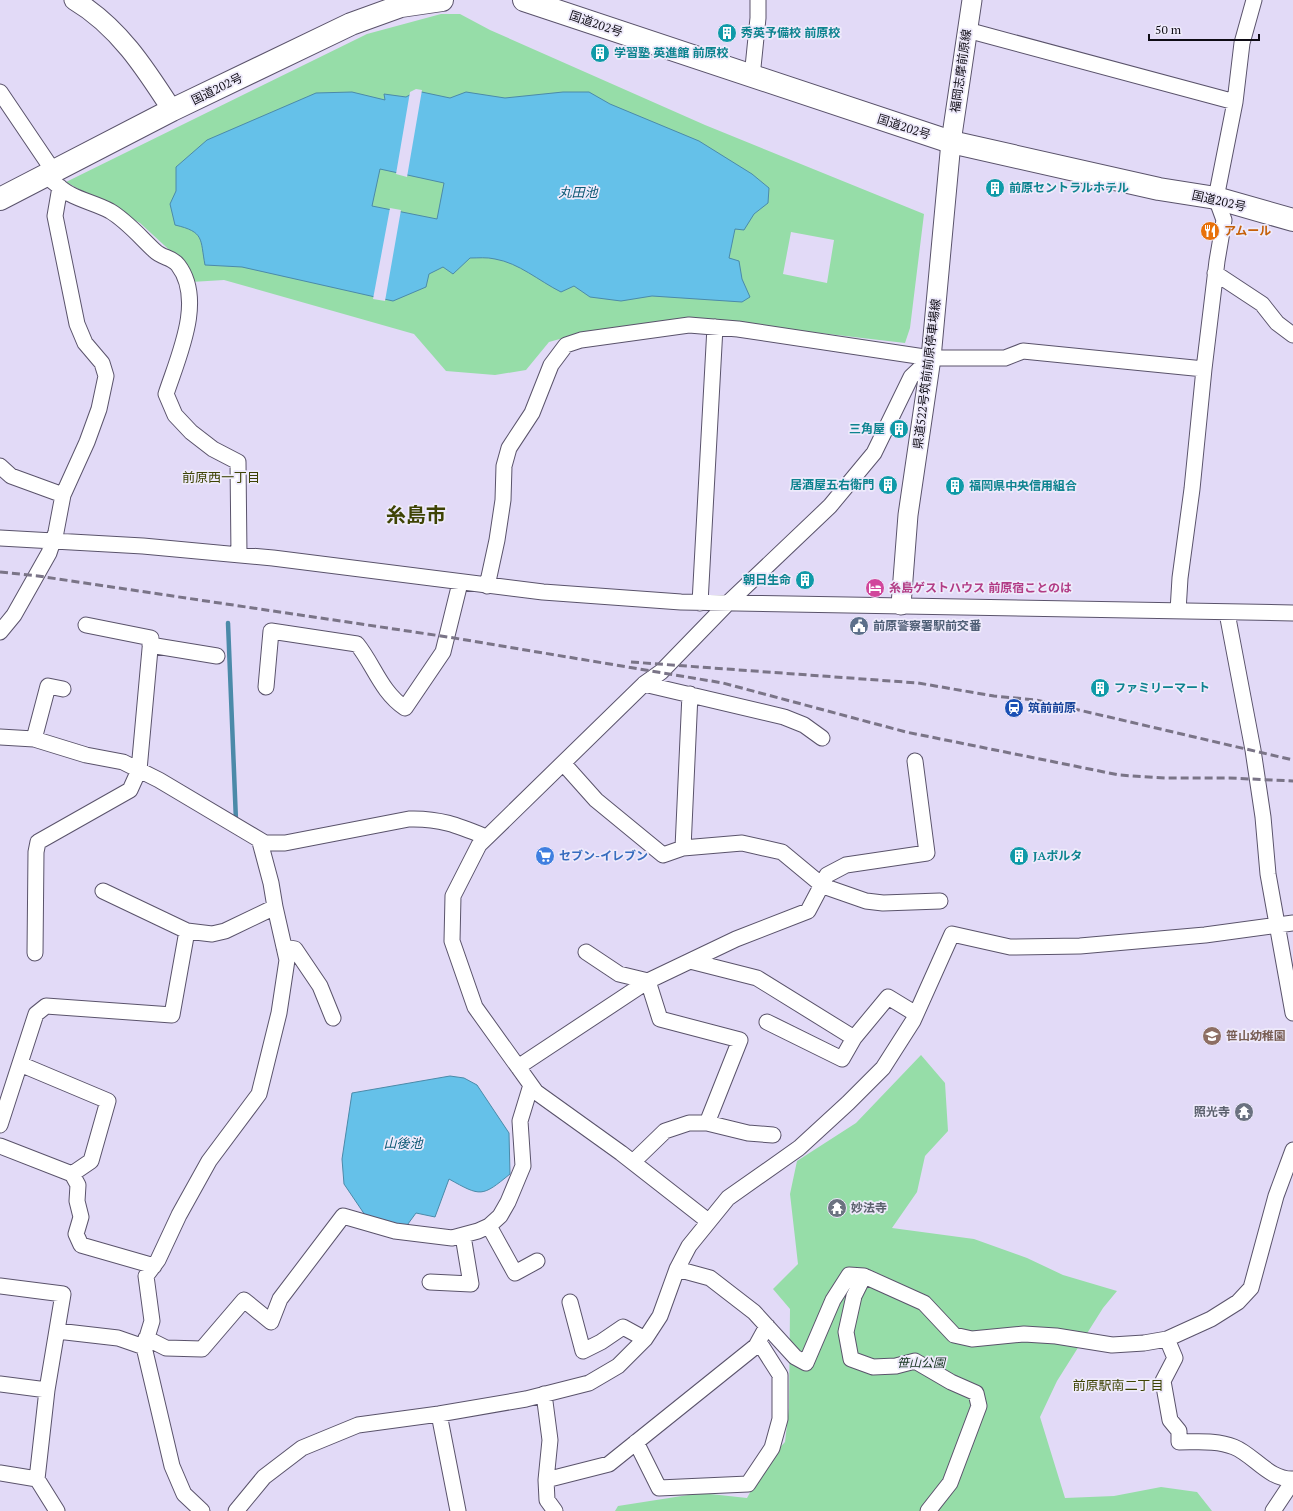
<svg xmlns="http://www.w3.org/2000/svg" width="1293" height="1511" font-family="'PT Serif','Noto Sans JP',serif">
<rect width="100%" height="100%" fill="#e2daf7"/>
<path fill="#96dda8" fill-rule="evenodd" d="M441,14H460L490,30L705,125L924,214L910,328L905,343L760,326L574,335L549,342L526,370L495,375L446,371L414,334L224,280L191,282L177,257L140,223L66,182L367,34ZM791,232L834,240L827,283L783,274Z
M921,1055L945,1083L948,1131L925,1156L917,1192L892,1228L974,1239L1027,1258L1063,1275L1117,1291L1103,1308L1057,1381L1040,1417L1065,1498L1114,1496L1161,1487L1197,1492L1212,1511H615L618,1506L701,1493L747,1498L768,1460L785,1442L789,1408L790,1309L773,1289L798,1264L790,1194L797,1161L856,1123Z"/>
<path fill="#65c1e9" stroke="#4b8aa9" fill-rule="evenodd" d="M417,91L450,98L466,92L505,98L563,92H589L610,104L699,141L752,174L769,188L768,203L754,214L744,230L735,229L729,258L739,261L742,279L750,297L742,302L652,296L621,301L590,297L574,286L561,292C539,281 519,263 495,259C487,257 478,258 470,258L453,274L443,267L429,274L426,287L393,301L242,267L205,265C200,239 205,232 175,225L170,204L176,191V167L207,140L316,93L352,92L385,100L384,94L406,97ZM380,169L444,183L437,219L372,206Z
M450,1076L464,1078L477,1085L509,1133L510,1174C482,1197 481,1197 449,1179L435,1217L416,1213L405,1228L365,1215L344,1184L342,1159L352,1093Z"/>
<path fill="#e2daf7" d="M416,89L422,90L407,177L396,174L410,92Z
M390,208L401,210L385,301L373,299Z"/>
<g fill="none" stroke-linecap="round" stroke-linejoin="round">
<path stroke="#4b8aa9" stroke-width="4.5" d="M228,623L236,821"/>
<defs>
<path id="minor" d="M967,30L1235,102
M752,77L758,18V0
M0,92L54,172
M46,176C54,182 62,190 70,194C83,201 97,204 110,211C127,221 141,238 155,251C162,258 172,257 178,265C205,300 178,357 166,394L175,415L191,432L213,449L238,462L239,555
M1215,273L1262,304L1277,323L1293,335
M0,466L11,476L63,495
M0,538L143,546L273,558L543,592L681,602L1293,613
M487,586L497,540L503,500L504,466L509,448L532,413L551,365L566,345L581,340L689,325L738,329L931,358H1005L1023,351L1204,369
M700,603L715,327
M1178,611L1180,578L1192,489L1204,369L1217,261L1224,220L1216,198L1235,102L1242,43L1254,0
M1227,613L1253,750L1263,817L1268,874L1293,1013
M0,632L14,615L49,553L56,532L63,495L87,442L99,409L106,376L102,363L85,343L77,324L55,216L60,187
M150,645L217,656
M644,684L784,717L804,725L822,738
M266,687L271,631L357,644C374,665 381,692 405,708L443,652L460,583
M0,737L34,739L86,755L123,762L159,780L265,843H285L409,819C440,818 459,826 486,837
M34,739L48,686L63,689
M563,763L596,800L663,855L683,848L742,843L782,852L823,886L866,901L883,903L940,901
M683,848L690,694
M103,891L187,931
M284,947L295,949L320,986L333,1018
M586,952L619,974L648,981L660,1019L740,1040L707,1123
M35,953L36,852L38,842L130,790L139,770L151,638L86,625
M690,961L757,978L854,1038L888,997L916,1014
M767,1022L842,1059L854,1038
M20,1064L108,1101L91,1161L72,1174
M518,1067L648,981L736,939L808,911L827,875L846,865L927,853L915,761
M0,1125L36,1014L46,1006L172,1015L187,931L212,934L225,931L275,907
M0,1146L72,1174L78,1185L77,1201L81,1217L76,1234L81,1245L154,1266
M633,1162L665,1131L689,1123H707L748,1133L773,1135
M708,1221L621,1153L536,1092L475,1007L452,941L453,896L479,845L644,684L661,672L728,603L830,506L874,453L911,377L931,358
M489,1226L515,1273L537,1261
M677,1269L710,1278L754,1312L795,1357L806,1363L833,1300L849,1275L864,1276L924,1303L954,1335L972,1339L1024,1334L1056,1336L1112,1345L1144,1343L1167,1339L1211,1319L1238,1302L1251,1288L1276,1196L1293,1150
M864,1276L854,1296L846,1332L851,1359L873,1367L896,1366L915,1361L951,1382L976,1393L979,1406L950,1483L928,1511
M430,1282L471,1284L463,1236
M0,1286L63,1294L47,1390
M570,1302L583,1351L601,1342L623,1327L645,1339
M57,1331L118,1338L144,1347
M146,1338L166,1348L202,1349L244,1300L271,1322L280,1299L343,1216L395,1231L452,1238L478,1231L489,1226L500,1216L508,1202L523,1166L520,1121L531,1085
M1167,1339L1175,1358L1163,1381L1170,1420L1179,1431V1442C1198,1442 1217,1440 1234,1447C1254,1455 1269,1480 1293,1479
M0,1384L47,1390L37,1479L57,1511
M544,1394L550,1440L546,1480
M439,1414L458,1511
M636,1442L659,1488L748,1484L772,1448L780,1419V1375L759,1342
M0,1473L37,1479
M202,1511L184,1494L172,1466L144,1347L152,1321L146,1276L158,1260L179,1215L209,1161L259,1094L279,1013L287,960L275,907L271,883L260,842
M236,1511L264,1477L302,1448L358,1425L439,1414L526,1399L589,1383L618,1366L645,1339L660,1316L677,1269L689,1246L728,1198L799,1148L848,1103L883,1068L913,1021L952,934L1010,947L1080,946L1205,935L1293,923
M555,1511L547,1500L546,1480L609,1464L756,1346L767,1326
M1273,1511L1293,1481"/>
<path id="major" d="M74,0C118,26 145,68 172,110
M901,605L908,515L931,358L951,142L972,0"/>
<path id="highway" d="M524,0L951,142L1159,189L1216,198L1293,220
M0,199L172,110L351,24L401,6L442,0"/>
</defs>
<use href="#minor" stroke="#5a536b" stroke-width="17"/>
<use href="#major" stroke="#5a536b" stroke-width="21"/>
<use href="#highway" stroke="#5a536b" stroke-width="24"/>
<use href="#minor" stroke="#fff" stroke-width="15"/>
<use href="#major" stroke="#fff" stroke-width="19"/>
<use href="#highway" stroke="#fff" stroke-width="22"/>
<path stroke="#7a7487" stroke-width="3" stroke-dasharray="8 4" stroke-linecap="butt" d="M0,572L38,576L448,637L723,683L906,732L1119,775L1165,778H1229L1293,781
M631,662L918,683L994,696L1036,700L1293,760"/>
</g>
<defs>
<symbol id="building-disc" viewBox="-11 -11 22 22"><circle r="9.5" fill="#0f9aa8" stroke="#eeeafb"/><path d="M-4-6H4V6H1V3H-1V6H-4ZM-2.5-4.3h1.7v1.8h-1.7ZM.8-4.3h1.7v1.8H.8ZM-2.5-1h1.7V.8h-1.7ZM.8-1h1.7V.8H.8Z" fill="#fff"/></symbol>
<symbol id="restaurant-disc" viewBox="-11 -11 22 22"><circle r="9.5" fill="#e8710a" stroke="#eeeafb"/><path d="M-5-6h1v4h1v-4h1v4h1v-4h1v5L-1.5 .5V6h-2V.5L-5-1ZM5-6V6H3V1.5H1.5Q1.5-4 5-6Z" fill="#fff"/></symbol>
<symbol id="hotel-disc" viewBox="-11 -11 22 22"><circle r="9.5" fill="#d1479c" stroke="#eeeafb"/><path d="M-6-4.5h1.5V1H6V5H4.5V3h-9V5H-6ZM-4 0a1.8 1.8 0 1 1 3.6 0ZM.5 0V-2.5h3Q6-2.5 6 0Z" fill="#fff"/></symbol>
<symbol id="civic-disc" viewBox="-11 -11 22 22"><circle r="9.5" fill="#5c6f8a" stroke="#eeeafb"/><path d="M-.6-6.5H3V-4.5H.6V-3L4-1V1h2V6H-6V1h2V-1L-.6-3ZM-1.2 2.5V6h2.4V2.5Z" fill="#fff"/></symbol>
<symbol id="station-disc" viewBox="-11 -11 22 22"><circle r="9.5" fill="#1a4fb4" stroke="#eeeafb"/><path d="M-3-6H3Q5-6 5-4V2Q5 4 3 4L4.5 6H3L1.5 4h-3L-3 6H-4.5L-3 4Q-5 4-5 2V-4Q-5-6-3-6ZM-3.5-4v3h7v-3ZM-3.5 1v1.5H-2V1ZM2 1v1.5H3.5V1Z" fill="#fff"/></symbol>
<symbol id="supermarket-disc" viewBox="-11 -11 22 22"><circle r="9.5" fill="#3f7fe0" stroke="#eeeafb"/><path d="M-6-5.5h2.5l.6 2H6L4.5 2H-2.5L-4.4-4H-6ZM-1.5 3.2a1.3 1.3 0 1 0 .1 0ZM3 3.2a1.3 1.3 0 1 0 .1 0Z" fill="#fff"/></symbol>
<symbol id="school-disc" viewBox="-11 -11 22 22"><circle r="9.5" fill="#8d6e63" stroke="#eeeafb"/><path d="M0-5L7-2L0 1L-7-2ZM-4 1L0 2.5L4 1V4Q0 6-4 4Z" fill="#fff"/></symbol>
<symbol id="temple-disc" viewBox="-11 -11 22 22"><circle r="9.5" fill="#6b7280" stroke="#eeeafb"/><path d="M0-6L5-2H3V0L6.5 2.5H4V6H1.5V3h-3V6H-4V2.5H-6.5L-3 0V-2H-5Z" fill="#fff"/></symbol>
</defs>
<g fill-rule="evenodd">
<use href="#building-disc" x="716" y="22" width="22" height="22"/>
<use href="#building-disc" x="589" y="42" width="22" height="22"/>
<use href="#building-disc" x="984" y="177" width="22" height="22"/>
<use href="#restaurant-disc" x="1199" y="220" width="22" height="22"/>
<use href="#building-disc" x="888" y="418" width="22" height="22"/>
<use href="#building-disc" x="877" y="474" width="22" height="22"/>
<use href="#building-disc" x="944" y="475" width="22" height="22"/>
<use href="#building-disc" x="794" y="569" width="22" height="22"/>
<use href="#hotel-disc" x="864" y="577" width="22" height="22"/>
<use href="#civic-disc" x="848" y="615" width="22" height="22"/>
<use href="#building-disc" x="1089" y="677" width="22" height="22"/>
<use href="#station-disc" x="1003" y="697" width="22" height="22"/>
<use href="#supermarket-disc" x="534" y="845" width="22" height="22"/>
<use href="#building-disc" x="1008" y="845" width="22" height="22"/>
<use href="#school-disc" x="1201" y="1025" width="22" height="22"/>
<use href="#temple-disc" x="1233" y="1101" width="22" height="22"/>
<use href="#temple-disc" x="826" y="1197" width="22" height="22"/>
</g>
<g text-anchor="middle" stroke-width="3.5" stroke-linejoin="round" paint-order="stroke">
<g font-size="12" fill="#0e0b14" stroke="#eeeafb">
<text transform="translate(596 24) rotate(19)" y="4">国道202号</text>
<text transform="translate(961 71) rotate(-82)" y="4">福岡志摩前原線</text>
<text transform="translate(217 89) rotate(-26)" y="4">国道202号</text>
<text transform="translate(904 127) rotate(18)" y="4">国道202号</text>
<text transform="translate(1219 201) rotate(13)" y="4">国道202号</text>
<text transform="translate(927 374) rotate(-83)" y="4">県道522号筑前前原停車場線</text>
</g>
<g font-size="12" font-weight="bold" fill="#0d838f" stroke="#eeeafb" text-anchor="start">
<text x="741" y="37">秀英予備校 前原校</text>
<text x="614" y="57">学習塾 英進館 前原校</text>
<text x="1009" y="192">前原セントラルホテル</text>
<text x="885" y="433" text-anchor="end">三角屋</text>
<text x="874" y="489" text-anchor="end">居酒屋五右衛門</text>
<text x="969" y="490">福岡県中央信用組合</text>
<text x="791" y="584" text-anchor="end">朝日生命</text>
<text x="1114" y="692">ファミリーマート</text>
<text x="1033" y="860">JAポルタ</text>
</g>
<g font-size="12" font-weight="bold" fill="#c56008" stroke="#eeeafb" text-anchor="start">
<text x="1224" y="235">アムール</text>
</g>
<g font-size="12" font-weight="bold" fill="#b23c85" stroke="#eeeafb" text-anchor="start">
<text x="889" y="592">糸島ゲストハウス 前原宿ことのは</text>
</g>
<g font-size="12" font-weight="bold" fill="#4e5e75" stroke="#eeeafb" text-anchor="start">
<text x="873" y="630">前原警察署駅前交番</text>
</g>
<g font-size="12" font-weight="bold" fill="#164399" stroke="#eeeafb" text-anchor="start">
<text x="1028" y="712">筑前前原</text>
</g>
<g font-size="12" font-weight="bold" fill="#366cbe" stroke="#eeeafb" text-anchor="start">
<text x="559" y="860">セブン-イレブン</text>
</g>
<g font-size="12" font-weight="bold" fill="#785e54" stroke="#eeeafb" text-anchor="start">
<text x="1226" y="1040">笹山幼稚園</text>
</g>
<g font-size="12" font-weight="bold" fill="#5b616d" stroke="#eeeafb" text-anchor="end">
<text x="1230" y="1116">照光寺</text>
<text x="851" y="1212" text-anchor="start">妙法寺</text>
</g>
<g font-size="12" font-style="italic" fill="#12311c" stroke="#eeeafb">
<text x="921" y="1367">笹山公園</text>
</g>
<g font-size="13" font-style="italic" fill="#0a5773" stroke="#eeeafb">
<text x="578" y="197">丸田池</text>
<text x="403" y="1148">山後池</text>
</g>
<g font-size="13" fill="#3e4304" stroke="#eeeafb">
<text x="221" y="482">前原西一丁目</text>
<text x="1118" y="1390">前原駅南二丁目</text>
</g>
<g font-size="20" font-weight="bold" fill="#3e4304" stroke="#eeeafb">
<text x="416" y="522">糸島市</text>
</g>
</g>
<path d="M1149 34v6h110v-6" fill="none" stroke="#0e0b14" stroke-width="2"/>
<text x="1155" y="34" font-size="12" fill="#0e0b14" stroke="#eeeafb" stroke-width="3" paint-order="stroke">50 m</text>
</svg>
